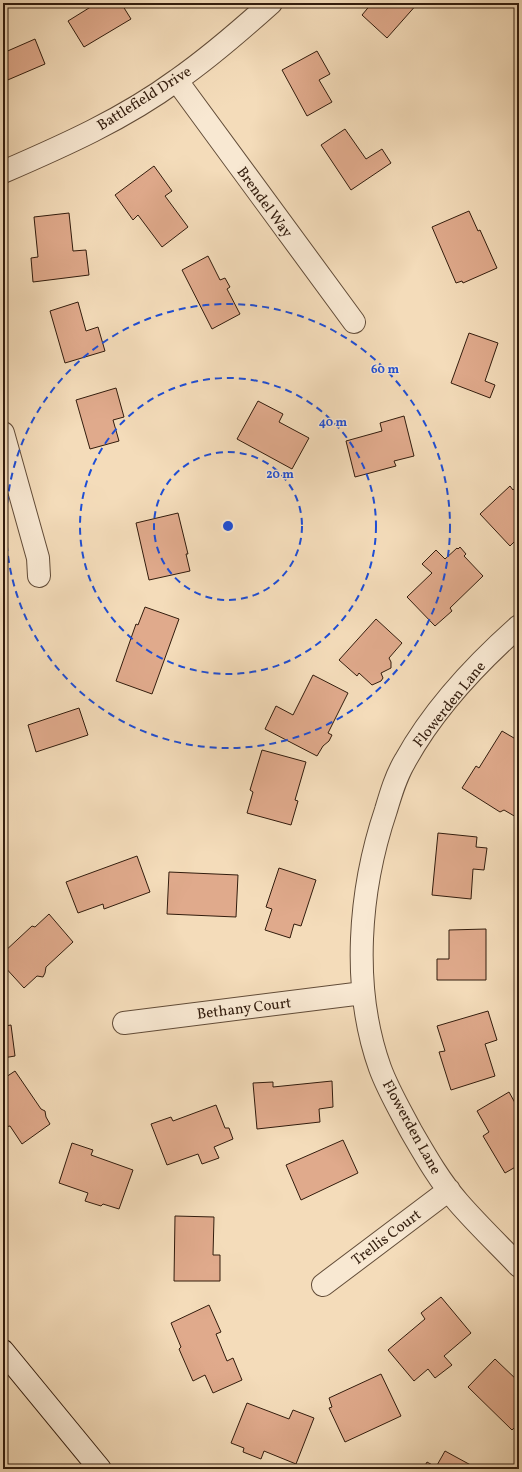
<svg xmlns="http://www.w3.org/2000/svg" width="522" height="1472" font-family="Vollkorn,serif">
<rect width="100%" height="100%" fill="#f4dcba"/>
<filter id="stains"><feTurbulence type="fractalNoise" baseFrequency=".005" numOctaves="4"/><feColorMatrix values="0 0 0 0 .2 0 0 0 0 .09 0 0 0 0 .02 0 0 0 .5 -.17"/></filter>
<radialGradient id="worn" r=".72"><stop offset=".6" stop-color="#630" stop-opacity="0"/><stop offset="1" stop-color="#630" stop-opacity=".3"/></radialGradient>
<path fill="#e0aa8c" stroke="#321c0d" d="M97,3H121L131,19L84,47L68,21Z
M372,3H418L387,38L362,15Z
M35,39L45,64L3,82V53Z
M317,51L330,74L319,80L332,102L307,116L282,70Z
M345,129L366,159L382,149L391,163L351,190L321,145Z
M154,166L172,191L165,196L188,227L162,247L138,215L133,220L115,195Z
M469,211L478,231L480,230L497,268L463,283L462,281L456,283L432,227Z
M69,213L73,251L86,250L89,275L33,282L31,258L38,257L34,217Z
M208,256L220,280L225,278L230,287L227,289L240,314L212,329L182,270Z
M78,302L86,331L98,327L105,351L65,363L50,311Z
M469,333L498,343L485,381L495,385L490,398L451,383Z
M116,388L124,417L113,420L119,441L90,449L76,400Z
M258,401L283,414L279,422L309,438L292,469L237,439Z
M404,416L414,456L394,461L396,466L355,477L346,441L382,431L380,423Z
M519,484V537L510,546L480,514L510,486L513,490Z
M178,513L188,554H186L190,571L149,580L136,523Z
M460,547L466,554L464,556L483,576L450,608L452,611L435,626L407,597L432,573L422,564L436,550L445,559L457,548L458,549Z
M145,607L179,619L152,694L116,681L136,624L138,625Z
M376,619L402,643L389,658L391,662V668L381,673L383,678L381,681L372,685L359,673L357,676L339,660Z
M313,675L348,693L328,733L332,735L329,741L323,746L317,756L265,729L276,706L293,715Z
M79,708L88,735L36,752L28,725Z
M502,731L519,741V784L516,789L519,790V812L516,817L504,810L500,812L462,788L476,766L479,768Z
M262,750L306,762L295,800L298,801L291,825L247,813L253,792L250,790Z
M438,833L477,837L476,847L487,848L484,870L473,869L471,899L432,895Z
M137,856L150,892L104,909L103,904L78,913L66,882Z
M279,868L316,880L301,926L294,924L290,938L265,930L272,909L266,907Z
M169,872L238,875L236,917L167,914Z
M49,914L73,942L46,967L45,973L43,977L37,976L24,988L3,965V953L32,926L35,927Z
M486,929V980H437V959H449V930Z
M3,1008L5,1026L11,1025L15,1056L3,1058Z
M488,1011L497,1040L485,1044L495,1076L451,1090L439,1052L445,1051L437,1026Z
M15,1071L41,1109L45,1111L46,1117L50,1124L22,1144L10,1126L5,1127L3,1124V1079Z
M332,1081L333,1107L319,1109L320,1122L257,1129L253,1083L273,1082V1087Z
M509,1092L519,1110V1165L505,1173L483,1136L489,1132L477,1111Z
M216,1105L225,1128H229L233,1139L214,1147L219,1158L202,1164L198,1154L167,1165L151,1124L171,1117L173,1121Z
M343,1140L358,1173L301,1200L286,1165Z
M72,1143L93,1150L91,1155L133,1170L119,1209L103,1204L101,1206L85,1201L88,1193L59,1183Z
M175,1216L214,1217L213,1255H220V1281H174Z
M441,1297L471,1333L444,1356L452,1365L435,1378L428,1369L414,1381L388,1350L425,1319L421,1313Z
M209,1305L221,1332L216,1334L227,1361L233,1358L242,1380L213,1393L205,1375L193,1381L179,1349L181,1347L171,1323Z
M495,1359L519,1382V1423L512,1430L468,1387Z
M381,1374L401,1416L345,1442L329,1408L332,1407L329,1398Z
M247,1403L289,1419L293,1410L314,1418L296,1464L264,1451L261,1459L243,1452L244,1448L231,1443Z
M445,1451L478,1469H423L427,1462L436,1467Z"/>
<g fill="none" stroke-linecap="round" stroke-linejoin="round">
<defs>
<path id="street" d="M177,81L354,322
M3,172C63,146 124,119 177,80C210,57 241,30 271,3
M3,433L38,558L39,576
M519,626C475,665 433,710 405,761C396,776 391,793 386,810C359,890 351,987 380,1068C388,1090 400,1110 411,1131C425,1155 439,1180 458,1202C477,1224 499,1245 519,1266
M124,1023L363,993
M323,1285L449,1190"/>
<path id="secondary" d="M3,1351L100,1469"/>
</defs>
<use href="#street" stroke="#624c38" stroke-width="24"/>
<use href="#secondary" stroke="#321c0d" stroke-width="24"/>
<use href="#street" stroke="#f8e8d2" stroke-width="22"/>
<use href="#secondary" stroke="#f8e8d2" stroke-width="22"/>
</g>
<g fill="none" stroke="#1d4ed8" stroke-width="2" stroke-dasharray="7 5">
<circle cx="228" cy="526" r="74"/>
<circle cx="228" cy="526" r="148"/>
<circle cx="228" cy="526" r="222"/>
</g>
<g text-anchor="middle" stroke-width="3" stroke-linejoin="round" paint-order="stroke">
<g font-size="15" fill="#321c0d" stroke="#f8e8d2">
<text transform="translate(144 98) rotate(-32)" y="5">Battlefield Drive</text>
<text transform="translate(265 202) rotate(54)" y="5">Brendel Way</text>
<text transform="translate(449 704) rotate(-51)" y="5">Flowerden Lane</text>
<text transform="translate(244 1008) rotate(-7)" y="5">Bethany Court</text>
<text transform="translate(412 1127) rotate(61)" y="5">Flowerden Lane</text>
<text transform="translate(386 1237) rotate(-37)" y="5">Trellis Court</text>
</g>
</g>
<circle cx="228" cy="526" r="6" fill="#1d4ed8" stroke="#f8e8d2" stroke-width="2"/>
<g font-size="12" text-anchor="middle" font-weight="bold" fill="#1d4ed8" stroke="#f8e8d2" stroke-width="3" stroke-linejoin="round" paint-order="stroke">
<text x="385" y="373">60 m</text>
<text x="333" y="426">40 m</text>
<text x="280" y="478">20 m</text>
</g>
<rect width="522" height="1472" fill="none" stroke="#f4dcba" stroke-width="16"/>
<rect x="4" y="4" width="514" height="1464" fill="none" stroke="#321c0d" stroke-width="2"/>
<rect x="8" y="8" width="506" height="1456" fill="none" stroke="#321c0d"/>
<rect width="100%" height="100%" filter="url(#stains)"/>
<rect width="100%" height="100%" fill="url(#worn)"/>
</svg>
